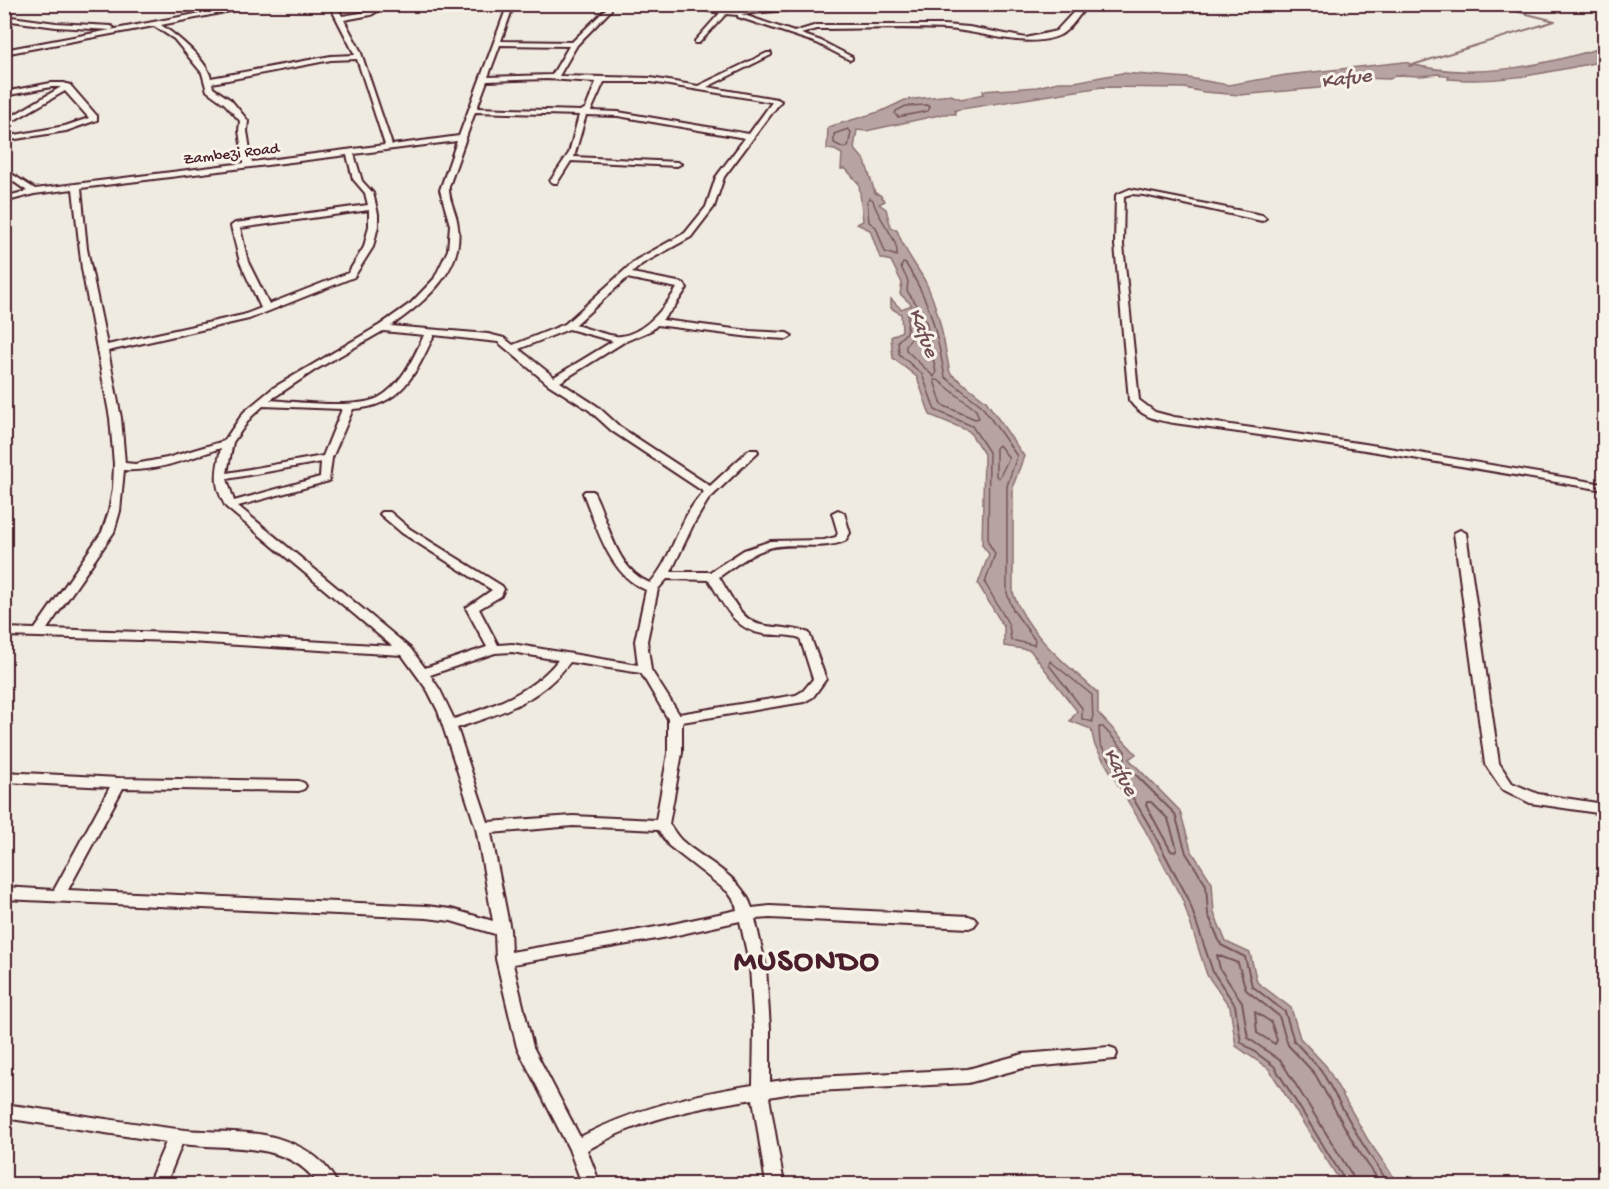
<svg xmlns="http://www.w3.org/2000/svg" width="1609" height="1189" font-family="'Gochi Hand',sans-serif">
<rect width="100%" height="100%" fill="#f0ebe0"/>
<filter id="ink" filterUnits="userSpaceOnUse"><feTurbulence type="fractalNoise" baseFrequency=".0167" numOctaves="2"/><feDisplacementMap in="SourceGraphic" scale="12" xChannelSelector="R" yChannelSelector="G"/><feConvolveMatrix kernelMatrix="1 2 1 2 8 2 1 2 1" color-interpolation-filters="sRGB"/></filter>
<g filter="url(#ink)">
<path fill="#b7a4a2" stroke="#8b6f72" stroke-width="1.5" d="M1604,47V61C1553,71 1502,84 1448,79L1449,77L1438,74L1421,76L1396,75L1390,79L1358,78L1319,88L1240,95L1204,92L1184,88L1102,87L955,110L956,114H944L866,131L857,130L854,148L865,161L875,193L880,195L885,201L879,204L886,209L891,228L897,230C904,252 916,264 926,283C940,312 944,343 950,373L986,401L1024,456L1013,486V593C1027,634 1066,664 1098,693V713L1136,754L1129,759L1180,811L1191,850L1212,883L1214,913L1226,942L1250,953L1257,982L1291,1008L1300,1038L1326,1066L1368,1140L1393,1176L1396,1184H1342L1269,1069L1236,1046L1230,1007L1207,975L1183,901L1144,828L1095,746L1091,729L1070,721L1077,711L1030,650L1004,646V627L978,584L989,554L982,545L984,454L969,431L930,415L917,377L893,358L891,337L902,331L901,314L891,308V299L901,309L912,305L900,294L902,283L891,261L880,258L870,230L857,224L863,221L859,184L846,169H841L842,154L835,150L827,149L828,127L882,111L905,100L951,95L961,99L984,94L983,91L1037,87L1058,82H1075L1122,73L1189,78L1228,85L1286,75L1404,62C1468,82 1541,66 1604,47Z"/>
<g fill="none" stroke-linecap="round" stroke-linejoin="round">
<path stroke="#76545b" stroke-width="1.5" d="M927,105L930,107L928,111L898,117L895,114L896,111L906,106Z
M848,129L851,132L848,147L844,148L834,143V134Z
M870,198L873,200C876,218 899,237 897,256L885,252L876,227L869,222L867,201Z
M903,263L906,264C932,305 936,330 945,377L981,405L1017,456L1007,486V593L1013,610L1035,640L1034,645L1011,640L1009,625L985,583L995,554L988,542L989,452L972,426L935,410L922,374L899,354L898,341L907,332L908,314L917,305L907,291L908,281L901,267Z
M921,315L926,321L936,373L934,377L906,350V345L914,335L915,319Z
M934,380H938L976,410L979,418L975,419L942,405Z
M999,445L1009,458L999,478L996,476V448Z
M1050,661L1092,695L1093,722L1082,719V708L1049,665Z
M1119,775L1100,744L1099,727H1103L1125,751V764L1136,775"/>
<path stroke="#76545b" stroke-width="2" d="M1118,773L1149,825L1188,898L1213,972L1235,1005L1241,1042L1274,1066L1347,1184
M1134,773L1175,814L1186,853L1206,885L1208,914L1221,945L1245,957L1252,986L1285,1012L1294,1041L1321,1070L1362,1143L1389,1184
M1147,802H1151L1168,819L1177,849L1175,852L1171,851L1146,805Z
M1255,1012L1271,1022L1277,1040L1275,1044L1257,1033Z
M1354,1184L1352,1175L1281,1061L1248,1038L1242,1002L1220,969L1217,955L1238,963L1246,990L1279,1016L1288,1045L1315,1074L1356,1147L1381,1184"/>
<path stroke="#8b6f72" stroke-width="2" d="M1409,66L1555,21L1487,4"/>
<defs>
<path id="minor" d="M249,4H265L161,25C177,36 206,59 211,78L331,56L355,55L329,4H336L342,16L367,12L380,4H389L371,15L344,20L360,50L392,145L459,136L508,4H514L501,41L572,42L606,9L604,4H610L611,10L577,45L559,76L651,78L698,86L767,53H771V55L707,87L777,99L781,101L724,177L714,207L691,237L642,264L632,273L683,283L687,288L674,307L662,320L750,331L787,333L792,336L787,339L750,337L657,325L652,330L624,342L560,382L597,406L620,427L710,486L749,450H757L758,452L708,500L693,525L671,572H710L744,550L771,541L824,540L836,537L838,533L832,513L838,510L844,513L850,533L845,541C819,551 794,541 769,548C751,553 735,566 719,577C732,597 741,624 767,626C782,628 795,628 809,633L826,679L813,697L804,702L682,722V753L669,824C673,829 676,835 681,840C704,861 742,876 752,908L770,906L969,916L974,918L977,922L974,926L969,928L770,918L755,919L766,967L770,1029V1082L798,1078L968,1069L1023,1054L1109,1047L1115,1049L1117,1054L1115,1059L1023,1068L968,1083L798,1092L769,1097L784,1184H766L753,1099C710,1106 665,1114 625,1131C612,1136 599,1144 587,1150L600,1184H582L569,1149L517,1047L496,959L495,934L451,921L427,918L4,899V887L54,890L110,787L4,782V772L119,778L299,781L304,783L306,786L304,789L299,791L123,788L68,890L427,906L451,909L493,921L476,828L438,711L428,691L402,655L173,641L4,636V628L35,629L102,532L109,511L113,488L114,464L110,418L82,269L73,189L34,194L4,202V197L27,191L4,175V169L35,189L244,163L239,131L240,121L225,104L207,91L202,73L174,39L154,26L4,54V50ZM500,45L569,46L552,75L488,77ZM357,59L385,145L252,162L247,131L248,121L231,100L213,88L212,83L331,60ZM547,79L596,82L586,108L581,111L477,108L487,81ZM604,82H651L772,102L749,134L618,112L591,111ZM475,112L579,115L569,153L550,181L554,183H557L571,161L677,166L681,164L677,162L574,157L586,115L618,116L745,138L716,177L706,207L685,233L636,260L565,324L513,345L504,338L488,334L391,326C423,303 464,271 458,227C457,212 448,201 449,186ZM457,141L440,190L450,225L448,250L434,279L411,303L380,325L273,388L244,412L224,441L167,458L135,464L125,463L121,418L108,351L249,319L354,277L373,247L378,226V214L373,193L362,181L354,154ZM347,155L353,179L365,193L368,205L235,223L231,226L240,262L261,308L243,315L107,345L87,249L81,188ZM369,210V226L364,247L348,273L269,304L248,262L240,228ZM627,278L677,288C665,307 645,333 621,336C613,338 584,327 575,325ZM569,329L613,341L554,377L519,349ZM383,331L424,335C414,357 401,386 378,398C357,409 295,402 270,400L315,370ZM434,335L498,342L548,384L589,410L612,431L704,492C678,517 674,557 650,583C614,569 609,520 593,491H585L583,493C597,527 609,575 646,590L635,641L638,665L512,644L498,645L479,609L501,596L504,589L502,586L410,529L390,512H382L380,514L382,516L402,533L492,590L466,608L487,647L425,668L410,648L238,506L329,481L332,458L353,409C400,407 416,374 434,335ZM263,406L342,409L323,456L227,473L233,442L251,417ZM221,448C216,472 213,485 226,507L392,646L173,633L47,629L114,532L120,511L124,470C157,472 190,458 221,448ZM321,462L320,477L234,501L227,479ZM667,579L709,580C723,603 733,629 763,634C775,636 788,634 800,638L813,679L803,691L796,695L679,714L651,670L647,641L658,589ZM512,652L558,660C532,693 493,706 454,719L440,690L430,675L495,653ZM570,662L641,673L668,719V753L656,820L573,816L488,822L457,728C502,713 540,701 570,662ZM573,826L658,830L669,846L728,892L735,902L737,910L668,925L511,952L510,930L491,833ZM740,921L750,967L754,1029L753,1085C692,1094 635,1109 580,1137L533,1047L513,964L668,937Z
M672,4H691L733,11L824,4H861L741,14L794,32L817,25H944L969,27L1026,38L1056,31L1081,4H1088C1080,14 1071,29 1060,35C1028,50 981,31 946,29C904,27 860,29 817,29L801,34L821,41L852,57V59L850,60L817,43L738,17V15L726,14L699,43H695V41L720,13Z
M4,16L56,23L111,26L114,28L111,30L56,27L4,20Z
M51,83H64L70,85L97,116V120L66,131L4,141V137L65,126L89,118L65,91L4,126V121L61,87H51L4,96V92Z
M1130,189L1262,215L1266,218L1262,221L1144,195L1131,194L1124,196L1123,245L1139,400L1155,412L1174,417L1365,444L1604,484V490L1365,450L1174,423C1155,420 1140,416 1129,400L1115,245L1116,195Z
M1460,530L1466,533L1499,763L1512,783L1538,794L1604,804V814L1530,803L1502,789L1485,764L1454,533Z
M4,1104C65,1112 126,1123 186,1130C218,1133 255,1129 286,1141C308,1149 327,1162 337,1184H318C288,1140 229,1150 182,1144L166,1184H148L166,1142L4,1118Z"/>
</defs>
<use href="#minor" stroke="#4a1f2b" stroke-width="4"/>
<use href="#minor" fill="#f7f3e8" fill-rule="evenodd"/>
</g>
</g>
<g text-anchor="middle" stroke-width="6" stroke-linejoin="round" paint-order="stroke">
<g font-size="16" fill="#4a1f2b" stroke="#f7f3e8">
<text transform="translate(231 152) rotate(-7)" y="6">Zambezi Road</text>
</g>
<g font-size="21" font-style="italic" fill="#704e55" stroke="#f7f3e8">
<text transform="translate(1346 77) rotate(-8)" y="7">Kafue</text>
<text transform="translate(925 332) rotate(69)" y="7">Kafue</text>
<text transform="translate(1122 771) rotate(62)" y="7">Kafue</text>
</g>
<g font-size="32" font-weight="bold" letter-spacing="1.5" fill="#4a1f2b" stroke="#f7f3e8">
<text x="807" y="969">MUSONDO</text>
</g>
</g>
<rect width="1609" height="1189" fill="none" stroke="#f7f3e8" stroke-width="24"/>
<rect x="12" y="12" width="1585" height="1165" fill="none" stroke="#4a1f2b" stroke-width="2" filter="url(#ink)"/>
</svg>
